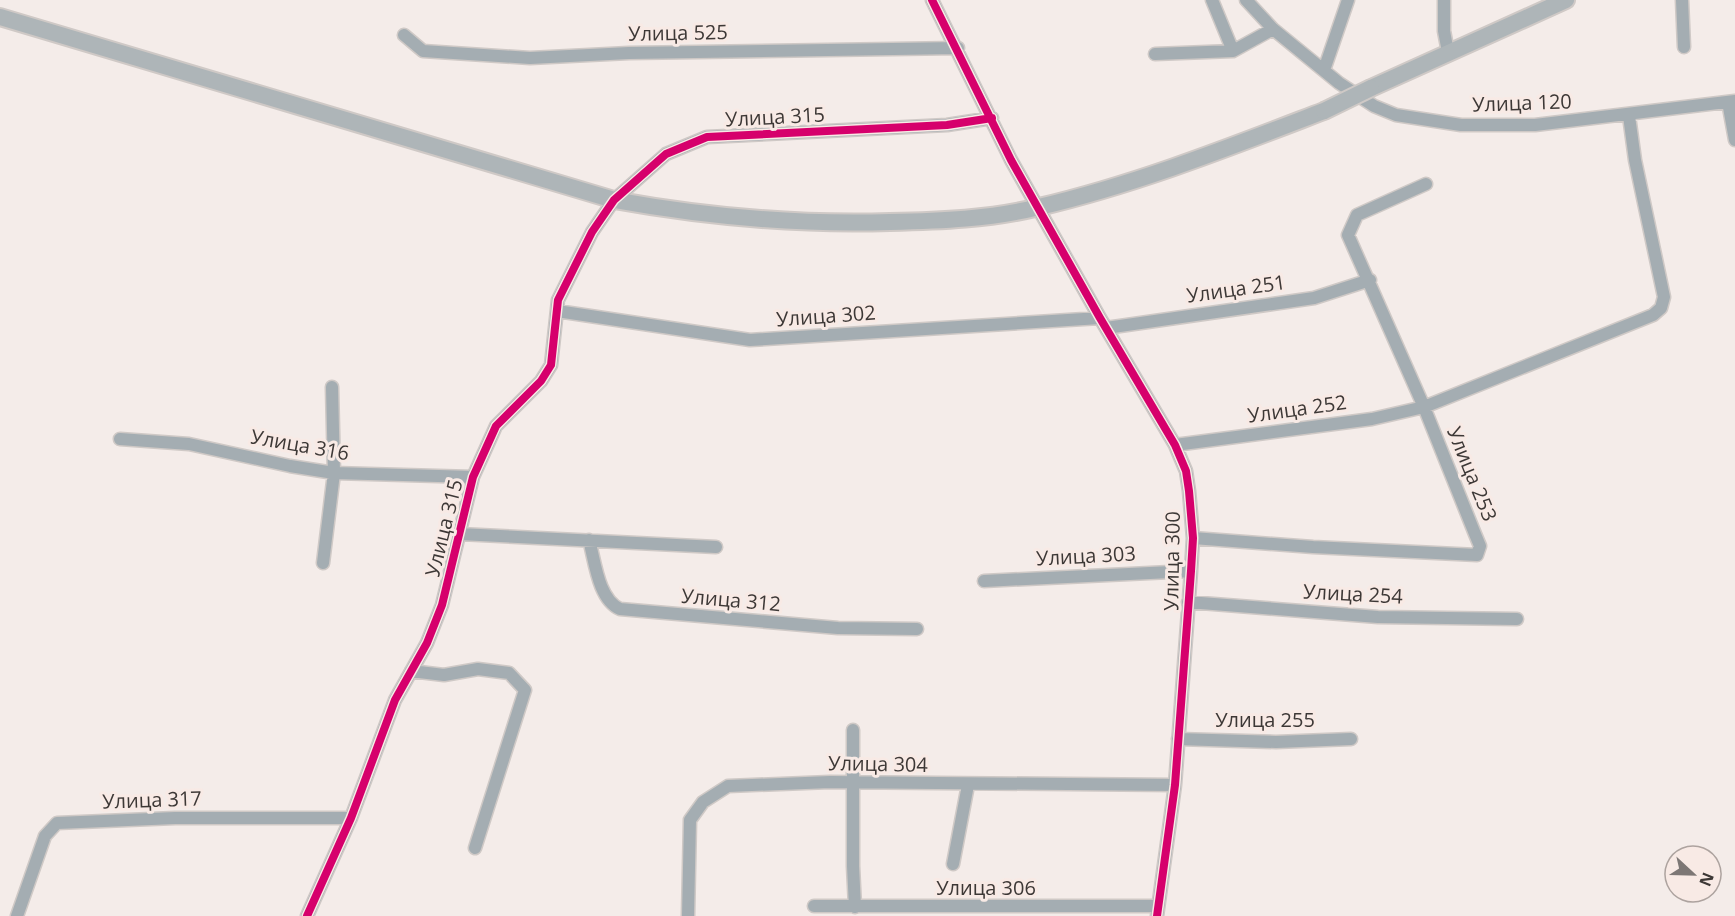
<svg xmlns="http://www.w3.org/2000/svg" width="1735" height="916" font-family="'Open Sans',sans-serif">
<rect width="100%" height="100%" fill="#f4ece9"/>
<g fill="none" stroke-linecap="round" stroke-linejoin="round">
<defs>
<path id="street" d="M932,0L1011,160L1100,318L1175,445L1186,471L1189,491L1193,538L1191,571L1175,785L1157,916
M1212,0L1233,51
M1246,0L1273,29L1339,83L1374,106L1396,115L1461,125H1535L1735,101
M1444,0V31L1448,52
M1682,0L1684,47
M404,35L423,51L530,58L629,53L958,48
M1155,54L1233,51L1273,29
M1324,70L1348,0
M1728,102L1735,140
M557,311L750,340L1100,318
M1106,328L1314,298L1370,280
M120,439L189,444L290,466L334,473L473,477
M1175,445L1372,419L1424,407L1653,315L1661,308L1664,297L1635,160L1629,116
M460,534L716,547
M1193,538L1313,547L1477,555L1480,546L1475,534L1424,407L1348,235L1357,215L1426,184
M589,540C595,561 598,599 620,609L838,628L917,629
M323,563L334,473L332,387
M984,581L1191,571
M1188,602L1378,617L1517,619
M411,671L444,675L478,669L509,673L525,690L475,848
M853,730V866L855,907
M1178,739L1276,742L1351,739
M953,864L968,785
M814,906H1158
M17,916L45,836L57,823L175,818H351
M307,916L351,818L395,700L427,643L442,605L473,477L496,426L541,381L551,365L558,300L592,232L614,200L666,154L707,137L947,125L992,118
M688,916L690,820L703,802L728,786L830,782L1175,785"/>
<path id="secondary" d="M0,17L614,200C708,217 795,225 890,222C940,221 991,219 1039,207C1137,184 1230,147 1324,111
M1371,88L1566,0"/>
</defs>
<use href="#street" stroke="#cfc9c6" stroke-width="15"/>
<use href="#secondary" stroke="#cfc9c6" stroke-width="20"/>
<use href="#street" stroke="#a4adb2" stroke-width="12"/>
<use href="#secondary" stroke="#aeb5b8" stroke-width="16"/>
<defs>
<path id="secondary-bridge" d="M1324,111L1371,88"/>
</defs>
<use href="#secondary-bridge" stroke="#cfc9c6" stroke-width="20" stroke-linecap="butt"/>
<use href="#secondary-bridge" stroke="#aeb5b8" stroke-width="16"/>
<defs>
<path id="cycleway" d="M932,0L1011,160L1100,318L1175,445L1186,471L1189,491L1193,538L1191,571L1175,785L1157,916
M307,916L351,818L395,700L427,643L442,605L473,477L496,426L541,381L551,365L558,300L592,232L614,200L666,154L707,137L947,125L992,118"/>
</defs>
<use href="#cycleway" stroke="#f8eae5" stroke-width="11"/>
<use href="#cycleway" stroke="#d6006c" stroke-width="8"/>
</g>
<g text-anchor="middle" stroke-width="6" stroke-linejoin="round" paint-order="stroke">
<g font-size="20" fill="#3d3836" stroke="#f8eae5">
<text transform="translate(678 33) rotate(-1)" y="7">Улица 525</text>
<text transform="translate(1522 103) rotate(-2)" y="7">Улица 120</text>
<text transform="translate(775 117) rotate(-3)" y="7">Улица 315</text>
<text transform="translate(1236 289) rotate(-8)" y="7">Улица 251</text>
<text transform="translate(826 316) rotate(-4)" y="7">Улица 302</text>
<text transform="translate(1297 409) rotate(-8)" y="7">Улица 252</text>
<text transform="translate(300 445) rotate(10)" y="7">Улица 316</text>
<text transform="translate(1472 474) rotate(68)" y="7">Улица 253</text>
<text transform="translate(444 528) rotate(-76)" y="7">Улица 315</text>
<text transform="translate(1086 556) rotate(-3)" y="7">Улица 303</text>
<text transform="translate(1172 561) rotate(-89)" y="7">Улица 300</text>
<text transform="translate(1353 594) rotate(3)" y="7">Улица 254</text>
<text transform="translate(731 600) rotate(5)" y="7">Улица 312</text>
<text x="1265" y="727">Улица 255</text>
<text transform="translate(878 764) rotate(1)" y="7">Улица 304</text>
<text transform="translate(152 800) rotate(-2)" y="7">Улица 317</text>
<text x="986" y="895">Улица 306</text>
</g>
</g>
<g transform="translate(1693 874) rotate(112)"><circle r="28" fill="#f8eae5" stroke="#ada39f" stroke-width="1.5"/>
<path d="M0-4.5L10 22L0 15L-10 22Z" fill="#7d7775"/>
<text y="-9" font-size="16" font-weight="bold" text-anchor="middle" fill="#3d3836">N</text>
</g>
</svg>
